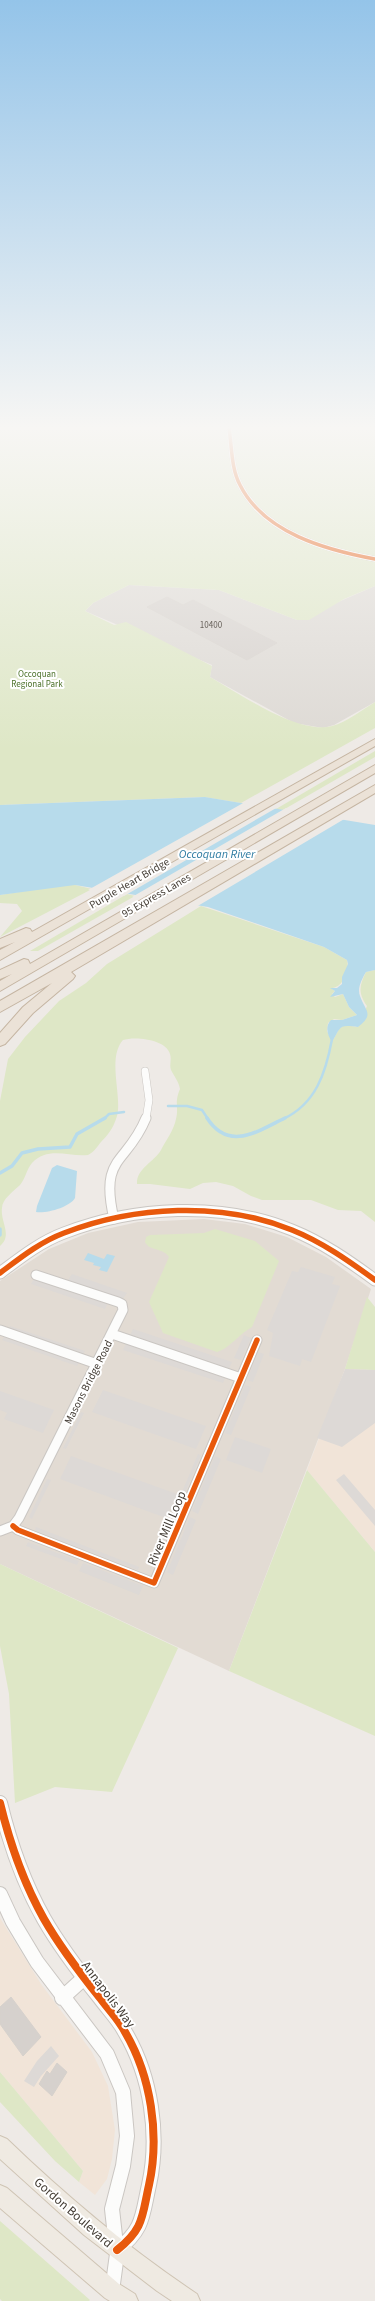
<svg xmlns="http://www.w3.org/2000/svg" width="375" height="2301" font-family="'Source Sans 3',sans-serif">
<rect width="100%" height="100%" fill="#eeeae6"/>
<path fill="#e2dbd3" d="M204,1219L245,1224L287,1237L326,1257L371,1289L345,1369L229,1671L0,1564V1281L49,1249L88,1233L138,1222Z"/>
<path fill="#f1e4d8" d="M345,1369L375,1370V1552L307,1470Z
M0,1918L41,1984L92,2052L108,2086L115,2130L112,2159L107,2179L95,2195L79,2182L83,2171L0,2072Z"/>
<path fill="#ddd9d4" d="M129,585L219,590L297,620L375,586V702L334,725L323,728L294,723L210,677L212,665L85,611L93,603Z"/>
<path fill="#dee7c6" d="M0,428H375V586L344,599L309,620H297L219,590L129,585L93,603L85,611L114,625L126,622L212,666L210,677C240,694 298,735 332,726C347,722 362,710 375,702V728L241,803L204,797L0,805Z
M375,751V757L283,810L276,809Z
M63,885H75L92,889L0,937L22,911L17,904L0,903V895Z
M127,894L135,896L38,951H30Z
M201,906L324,947L347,960C350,970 343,988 331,988L335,991L332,994L335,997L343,994L349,1007L357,1015L342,1020L334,1019L328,1023L327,1031L332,1042C342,1026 336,1024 358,1027L367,1006C358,993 359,986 366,972L375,970V1222L361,1211L338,1210L311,1200H262L251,1196L233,1186L216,1182L203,1183L190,1189L150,1184H137C136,1169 154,1162 161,1150C166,1140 174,1130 176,1119C179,1107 174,1103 180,1089C179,1082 174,1076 171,1070C169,1064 172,1060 170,1054C166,1039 135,1036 123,1040C106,1059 124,1100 116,1119C113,1128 108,1135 101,1142C97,1147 94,1152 88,1155C68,1157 48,1146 32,1163C26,1170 26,1178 20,1185C14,1191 2,1199 2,1208C0,1222 13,1235 0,1246V1101L8,1059L25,1037L59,1001L86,983L107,964Z
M215,1229L255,1241L279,1261L252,1327C240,1333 229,1349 217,1352L163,1333L149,1302L169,1257C164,1248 149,1251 145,1242L146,1237L150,1235L204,1233Z
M367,1297L375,1307V1370L345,1369Z
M307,1470L375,1552V1736L229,1671Z
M0,1564L178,1648L112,1792L55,1787L15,1803L9,1694L0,1646Z
M0,2072L83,2171L79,2182L55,2161L0,2102Z
M0,2221L90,2300L89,2301H2L0,2299Z"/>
<path fill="#ddd9d6" d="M301,1267L335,1277L332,1284L340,1286L311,1362L302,1359L300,1366L269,1356L273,1333L267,1330L292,1271L298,1272Z
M72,1274L127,1293L123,1299L68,1280Z
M34,1279L108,1303L105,1309L31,1284Z
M10,1326L85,1351L83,1354L9,1328Z
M133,1329L232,1362L223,1383L123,1350Z
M244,1335L251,1338L241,1360L234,1358Z
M4,1337L79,1363L77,1366L2,1340Z
M258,1352L264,1354L253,1382L247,1380Z
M345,1369L375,1370V1423L342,1447L317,1438Z
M245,1385L251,1387L231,1435L225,1433Z
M103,1390L206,1426L196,1449L92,1412Z
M0,1391L54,1410L43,1433L4,1419L7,1413L0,1410Z
M81,1412L84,1413L66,1449L63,1448Z
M235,1437L271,1449L262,1473L226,1460Z
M198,1454L201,1455L185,1493L182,1492Z
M71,1456L177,1494L166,1518L60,1479Z
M215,1456L221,1459L198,1514L192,1511Z
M344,1474L375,1510V1526L336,1480Z
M47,1479L51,1480L32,1519L29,1517Z
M190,1517L196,1520L173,1575L167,1572Z
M168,1523L172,1525L154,1566L151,1565Z
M36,1527L139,1567L138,1570L35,1531Z
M28,1542L79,1561L77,1565L26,1546Z
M83,1563L143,1586L139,1595L79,1571Z
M51,2046L59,2056L41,2076L34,2087L24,2081L37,2061Z"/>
<path fill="#b7dbeb" d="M205,797L375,825V970L366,972C362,979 357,988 360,996C365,1011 375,1014 358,1027C338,1024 341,1027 332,1042C327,1035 325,1026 331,1020H342L357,1015L349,1007L343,994L330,997L335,991L330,988H337L342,984V977L348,964L347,960L324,947L208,907L75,885L0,895V805Z
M57,1165L77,1171L75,1198C70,1207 46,1214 36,1212L37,1206L52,1168Z
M88,1253L104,1259L107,1254L115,1256L107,1272L99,1270L101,1267L93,1265L94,1263L84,1260Z"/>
<path fill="#eeeae6" d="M245,802L278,807L124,896L88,890Z
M286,808L346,818L196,907L132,897Z"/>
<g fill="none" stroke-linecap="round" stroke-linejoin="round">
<path stroke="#b7dbeb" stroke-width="2.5" d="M168,1106H187L202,1110L208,1119
M104,1119L109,1114L124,1112
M283,1119C316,1104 326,1072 332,1039"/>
<path stroke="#b7dbeb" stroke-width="3.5" d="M207,1118C229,1152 258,1131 285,1118
M0,1173L12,1166L22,1153L38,1149L70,1147L77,1134L105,1118
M0,1229V1235"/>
</g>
<path fill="#d6d1cd" stroke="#d6d1cc" d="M167,597L183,605L193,600L277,643L247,660L147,607Z
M11,1997L41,2037L23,2056L0,2024V2007Z
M57,2063L67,2072L52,2096L39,2084L47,2071L50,2074Z"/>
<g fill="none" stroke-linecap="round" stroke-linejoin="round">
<defs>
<path id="minor-far2" d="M229,428C232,447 231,468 240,485C264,533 326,550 375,559"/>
<path id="minor-far1" d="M145,1071L149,1100L146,1119"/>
<path id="minor" d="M114,1219C99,1155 127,1165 146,1118
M0,1330L97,1364
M112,1334L241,1378
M13,1526L18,1530L154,1583L257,1340
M0,1531L13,1526L19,1518L123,1310L122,1304L118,1302L36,1275"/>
<path id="tertiary-far1" d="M0,1273C20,1258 40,1242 64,1233C134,1206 221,1201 292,1230C322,1242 349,1261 375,1280"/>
<path id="tertiary" d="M0,1803C10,1844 23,1882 44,1919C60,1947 80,1973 100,1998C108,2009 119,2020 125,2032C151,2076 160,2135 149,2185C142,2216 144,2229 117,2250
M0,1894L13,1922L37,1962L107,2054L123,2092L127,2136L123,2166L112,2209L117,2254L112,2291
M62,1998L84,1978"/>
<path id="primary" d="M0,2136L7,2139C66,2196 128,2248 197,2294L200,2301H172L157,2291L84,2235L0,2159Z
M0,2185L7,2188L119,2284L135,2294L138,2301H110L105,2298L0,2208Z"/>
<path id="motorway" d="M375,739V746L0,960V950L15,942L0,948V939L26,928L30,929L32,932Z
M375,765V773L0,991V981L12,974L0,979V970L24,959L28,960L30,964Z
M375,785V793L71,972L75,976L73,979L33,1013L5,1044L0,1046V1033L23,1007L52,983L0,1012V1001Z"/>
</defs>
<use href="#minor-far2" stroke="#cac6c2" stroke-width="6"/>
<use href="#minor-far1" stroke="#cac6c2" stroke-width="8"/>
<use href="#minor" stroke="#cac6c2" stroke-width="11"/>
<use href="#tertiary-far1" stroke="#cac6c2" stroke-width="13"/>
<use href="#tertiary" stroke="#cac6c2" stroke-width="16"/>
<use href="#primary" stroke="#cfc4b4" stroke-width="2"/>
<use href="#motorway" stroke="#c5b5a2" stroke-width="2"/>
<use href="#minor-far2" stroke="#fcfcfb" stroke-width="5"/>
<use href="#minor-far1" stroke="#fcfcfb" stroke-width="7"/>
<use href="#minor" stroke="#fcfcfb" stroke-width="9"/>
<use href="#tertiary-far1" stroke="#fcfcfb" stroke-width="11"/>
<use href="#tertiary" stroke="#fcfcfb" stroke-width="14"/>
<use href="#primary" fill="#efeae2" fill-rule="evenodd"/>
<use href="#motorway" fill="#ebe2d7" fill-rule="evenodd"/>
<defs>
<path id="cycleway-far2" d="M229,428C232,447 231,468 240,485C264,533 326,550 375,559"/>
<path id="cycleway-far1" d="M0,1273C20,1258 40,1242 64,1233C134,1206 221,1201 292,1230C322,1242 349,1261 375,1280
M13,1526L18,1530L154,1583L257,1340"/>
<path id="cycleway" d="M0,1803C10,1844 23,1882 44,1919C60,1947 80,1973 100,1998C108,2009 119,2020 125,2032C151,2076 160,2135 149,2185C142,2216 144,2229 117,2250"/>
</defs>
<use href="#cycleway-far2" stroke="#fff" stroke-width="5"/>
<use href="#cycleway-far1" stroke="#fff" stroke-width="8"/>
<use href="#cycleway" stroke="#fff" stroke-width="10"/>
<use href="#cycleway-far2" stroke="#e8590c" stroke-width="3.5"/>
<use href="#cycleway-far1" stroke="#e8590c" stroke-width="5.5"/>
<use href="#cycleway" stroke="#e8590c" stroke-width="8"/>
</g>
<linearGradient id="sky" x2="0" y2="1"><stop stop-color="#94c4e9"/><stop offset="0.57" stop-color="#f7f6f4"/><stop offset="1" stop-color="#f7f6f4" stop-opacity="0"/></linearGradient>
<rect width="375" height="750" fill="url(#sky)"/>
<g text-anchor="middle" stroke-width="4" stroke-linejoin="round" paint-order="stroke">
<g font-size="9" fill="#68625b">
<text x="211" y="628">10400</text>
</g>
<g font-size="9" fill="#4b7129" stroke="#fff">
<text x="37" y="677">Occoquan<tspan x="37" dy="10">Regional Park</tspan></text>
</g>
<g font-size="11" fill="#423b33" stroke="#fff">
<text transform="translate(129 883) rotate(-30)" y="4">Purple Heart Bridge</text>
<text transform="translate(156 895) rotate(-30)" y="4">95 Express Lanes</text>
<text transform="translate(88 1382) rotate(-63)" y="4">Masons Bridge Road</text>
</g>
<g font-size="12" font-style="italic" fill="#2f7ca2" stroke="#fff">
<text x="217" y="858">Occoquan River</text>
</g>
<g font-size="13" fill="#423b33" stroke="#fff">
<text transform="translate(166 1528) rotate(-67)" y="5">River Mill Loop</text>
<text transform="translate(109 1994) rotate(53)" y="5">Annapolis Way</text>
<text transform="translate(74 2212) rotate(41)" y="5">Gordon Boulevard</text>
</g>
</g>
</svg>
